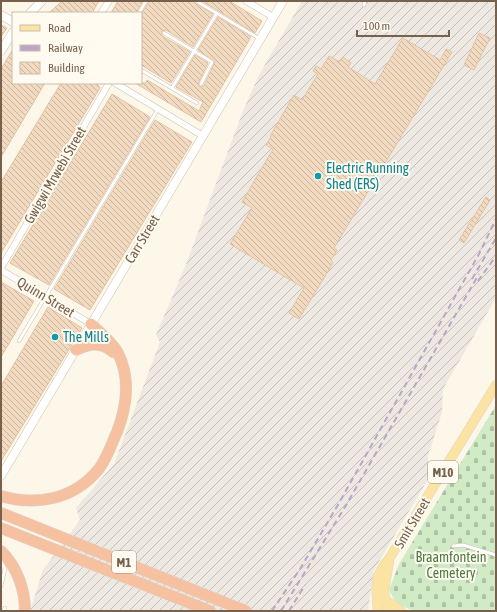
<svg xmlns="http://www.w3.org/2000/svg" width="497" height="612" font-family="'Asap Condensed',sans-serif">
<defs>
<pattern id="industrial-furrows" width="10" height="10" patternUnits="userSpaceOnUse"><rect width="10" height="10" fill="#ede9e2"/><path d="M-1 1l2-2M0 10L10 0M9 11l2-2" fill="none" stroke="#c5c0b9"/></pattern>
<pattern id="cemetery-stones" width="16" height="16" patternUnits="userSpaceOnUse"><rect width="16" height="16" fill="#d1ebc7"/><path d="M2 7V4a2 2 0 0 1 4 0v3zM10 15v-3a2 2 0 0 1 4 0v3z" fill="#aec2a4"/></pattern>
<pattern id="building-back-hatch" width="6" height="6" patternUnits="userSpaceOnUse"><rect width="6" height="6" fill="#f2dac1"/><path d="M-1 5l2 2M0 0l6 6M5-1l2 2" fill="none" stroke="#c9b49f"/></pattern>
</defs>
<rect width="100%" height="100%" fill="#fcf7e9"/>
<path fill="url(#industrial-furrows)" d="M302,1H496V298L443,389L442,412L428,456L430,476L374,570L368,611H30L43,570L80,520L76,508L114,464L160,342L156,335L185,267L243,111L259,75Z"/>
<path fill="url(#cemetery-stones)" d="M496,405V611H413L396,603L389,590L399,564Z"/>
<path fill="url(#building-back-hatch)" stroke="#e4c2a1" d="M62,1H99L92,13H49Z
M118,1H143L136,13H111Z
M149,1H193L213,14L193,47L166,30L162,31V36L190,52L171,83L141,65V15Z
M202,1H229L262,21L255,33Z
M218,17L251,37L201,122L135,83H146L147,80L199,111L203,102L176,87L195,55L208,63L198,84L200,87L204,85L215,62L198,50Z
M1,25L7,28L1,37Z
M479,33L490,38L474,70L464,65Z
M403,38L440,60L446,49L452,52L334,248L337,250L331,260L333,263L299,319L289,313L304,288L230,244L252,208L242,202L273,149L266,145L271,137L270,136L294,95L302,100L318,74L313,71L316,66L321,69L329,56L340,62L343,57L351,63L348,67L375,84Z
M13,49V83H45L1,157V69Z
M61,83H97L100,88L1,253V182Z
M112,94L150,117L49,285L10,263Z
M155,120L192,142L90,310L54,289Z
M486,197L490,200L464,243L459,240Z
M1,282L34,301L1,357Z
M48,307L82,328L1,461V386Z"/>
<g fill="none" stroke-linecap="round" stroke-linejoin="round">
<defs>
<path id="lane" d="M196,1L260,39
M364,5L365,1
M139,13L146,1
M164,33L212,62L201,84
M141,70L197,103
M172,88L217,13
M19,341L158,109
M453,546L463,545L496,555
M1,562L5,569L1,586
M3,611L5,608"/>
<path id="street" d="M246,1L273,17
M101,13L109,1
M115,83L203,136
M1,268L109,83
M1,270L91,324"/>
<path id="secondary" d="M30,13L42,1
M1,15L13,22
M1,51L13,32
M1,476L283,1"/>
<path id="primary" d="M386,600L401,611
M378,611C376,589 373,576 389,559L496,385
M388,611L384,591L389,562"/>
<path id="highway" d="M76,350C91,343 101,342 113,352
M1,496C36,506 73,500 98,470C107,459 111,445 117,432C127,406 131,379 118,353C112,342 100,333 91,324
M1,513L246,611
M1,528L210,611
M1,551C17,567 25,589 25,611"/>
</defs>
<use href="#lane" stroke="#cfc0ae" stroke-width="4"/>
<use href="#street" stroke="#cfc0ae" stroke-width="7"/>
<use href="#secondary" stroke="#d2c1ac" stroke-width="9"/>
<use href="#primary" stroke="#dcd6d0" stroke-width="10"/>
<use href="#highway" stroke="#dcd6d0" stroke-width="12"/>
<use href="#lane" stroke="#fff" stroke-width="3"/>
<use href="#street" stroke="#fff" stroke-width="6"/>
<use href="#secondary" stroke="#fff" stroke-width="8"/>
<use href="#primary" stroke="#fae3a3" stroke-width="9"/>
<use href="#highway" stroke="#f6c1a1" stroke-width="11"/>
<path stroke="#bca6c7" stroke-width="2" stroke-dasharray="6 4" stroke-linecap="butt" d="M472,279L496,238
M478,281L496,256
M272,611L300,569L339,503L479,254L496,219
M281,611L345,507L479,274
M289,611L305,585"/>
</g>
<g fill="#0f9aa8" stroke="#fffbf0" stroke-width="1.5">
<circle cx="318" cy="176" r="4"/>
<circle cx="55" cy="337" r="4"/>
</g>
<g text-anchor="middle" stroke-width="4" stroke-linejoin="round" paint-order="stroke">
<g fill="#fffbf0" stroke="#a08e7d" stroke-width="1">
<rect x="428" y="461" width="30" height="22" rx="3"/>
<rect x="112" y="551" width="24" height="22" rx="3"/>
</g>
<g font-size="13" font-weight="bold" fill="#77604c">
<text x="443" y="477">M10</text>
<text x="124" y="567">M1</text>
</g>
<g font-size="14" fill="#0d838f" stroke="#fffbf0" text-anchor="start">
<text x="326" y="173">Electric Running<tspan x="326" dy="16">Shed (ERS)</tspan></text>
<text x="63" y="342">The Mills</text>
</g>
<g font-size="14" fill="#77604c" stroke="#fffbf0">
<text transform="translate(55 175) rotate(-60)" y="5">Gwigwi Mrwebi Street</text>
<text transform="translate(142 239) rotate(-59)" y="5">Carr Street</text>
<text transform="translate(46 297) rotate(31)" y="5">Quinn Street</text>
<text transform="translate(412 523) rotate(-59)" y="5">Smit Street</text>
</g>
<g font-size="14" fill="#4e7d44" stroke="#fffbf0">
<text x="451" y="562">Braamfontein<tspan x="451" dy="16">Cemetery</tspan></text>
</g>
</g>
<rect width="497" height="612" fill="none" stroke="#77604c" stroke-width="4"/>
<rect x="12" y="12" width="130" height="72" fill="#fffbf0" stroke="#c9bdae"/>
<rect x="20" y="25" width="20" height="6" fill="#fae3a3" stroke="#c9bdae"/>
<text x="48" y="32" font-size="12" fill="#77604c">Road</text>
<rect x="20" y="45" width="20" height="6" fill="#bca6c7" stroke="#c9bdae"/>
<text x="48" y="52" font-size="12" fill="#77604c">Railway</text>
<rect x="20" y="62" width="20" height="12" fill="url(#building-back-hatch)" stroke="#c9bdae"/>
<text x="48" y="72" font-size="12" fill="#77604c">Building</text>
<path d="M357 30v6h92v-6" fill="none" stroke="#77604c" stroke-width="2"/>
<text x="363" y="30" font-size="12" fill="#77604c" stroke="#fffbf0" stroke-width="3" paint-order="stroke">100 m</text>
</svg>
